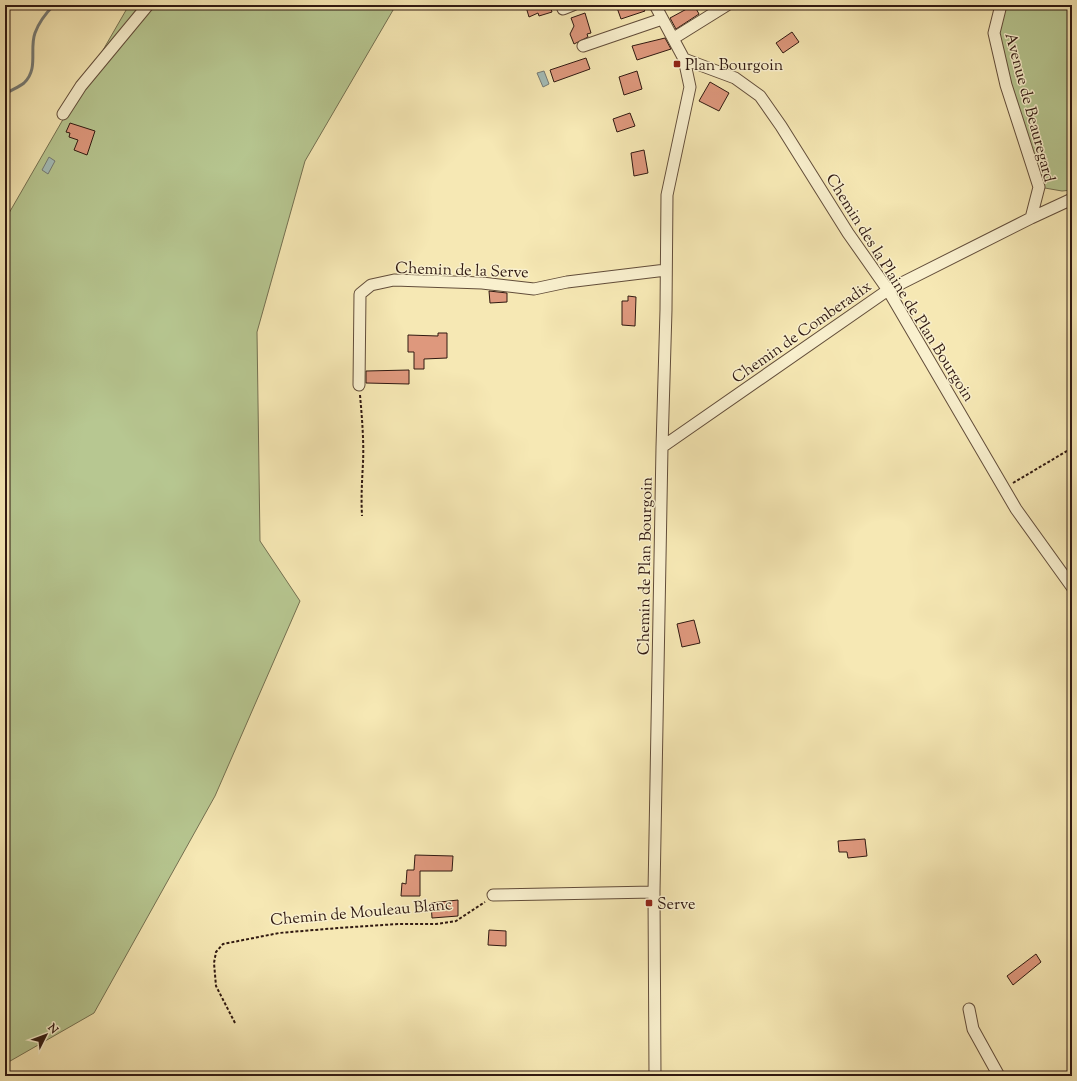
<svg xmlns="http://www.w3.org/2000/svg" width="1077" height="1081" font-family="'Sorts Mill Goudy',serif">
<rect width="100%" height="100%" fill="#f6e8b4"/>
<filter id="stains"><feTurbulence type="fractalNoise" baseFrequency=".005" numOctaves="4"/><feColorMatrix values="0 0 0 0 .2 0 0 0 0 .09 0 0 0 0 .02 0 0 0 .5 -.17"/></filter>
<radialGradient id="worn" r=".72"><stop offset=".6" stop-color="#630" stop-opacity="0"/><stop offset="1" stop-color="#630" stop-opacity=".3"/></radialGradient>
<path fill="#b7c791" stroke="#747051" d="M129,5H396L305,161L257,332L260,541L300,601L215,796L94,1013L5,1064V220Z
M1001,5H1072V190L1062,191L1039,187L994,33Z"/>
<path fill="#a3bdb9" stroke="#757b76" d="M544,71L549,84L543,87L537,73Z
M49,157L55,161L48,174L42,170Z"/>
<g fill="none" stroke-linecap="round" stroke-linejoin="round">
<path stroke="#757b76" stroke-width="3" d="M5,94C11,90 19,87 24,83C39,69 29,49 35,33C39,22 46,13 54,5"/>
</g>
<path fill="#de987d" stroke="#301911" d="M532,5H557L551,9L552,12L539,16L538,13L529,17L526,7Z
M616,5H641L645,11L621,19Z
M694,5L699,14L676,29L670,18Z
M585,13L591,33L587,34L588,37L574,44L570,34L574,26L571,18Z
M792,32L799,42L783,53L776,43Z
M665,38L671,49L637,60L632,46Z
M586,58L590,69L554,82L550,70Z
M637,71L642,89L624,95L619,77Z
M710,82L729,93L719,111L699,101Z
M630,113L635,126L617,132L613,119Z
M70,123L95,131L87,155L74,150L78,140L69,137L70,133L66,132Z
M644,150L648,173L634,176L631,153Z
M489,291L507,293V302L490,303Z
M628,296L636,297L635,326L622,325V301H628Z
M438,333H447V358L424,359V369H414V352H408V335L438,336Z
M409,370V384L366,383V371Z
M694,620L700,643L682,647L677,624Z
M865,839L867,856L848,858L847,852H839L838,841Z
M415,855L453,856L452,871H420V896H401L402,883L406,884L407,870H414Z
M458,900V916L432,918L431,903Z
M489,930L506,931V946L488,945Z
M1036,954L1041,962L1013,985L1007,976Z"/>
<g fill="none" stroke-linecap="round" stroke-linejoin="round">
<defs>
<path id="minor" d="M655,5L684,59L690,87L667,195L666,310L662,447L654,892L655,1076
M1001,5L994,33L1006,85L1039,187L1031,218
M563,9L573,5
M674,38L727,5
M583,46L662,19
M684,59L735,78L760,96L781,126L848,233L888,290L1016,509L1072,587
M63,114L81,86L148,5
M359,385L360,294L371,285L394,280L482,283L534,289L567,282L666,270
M662,447L888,290L1031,218L1072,199
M493,895L654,892
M969,1009L973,1029L999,1076"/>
</defs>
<use href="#minor" stroke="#624d3a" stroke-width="13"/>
<path stroke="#301911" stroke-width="2" stroke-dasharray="3 2" stroke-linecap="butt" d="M360,395C362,418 364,441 363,463C362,481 361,498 362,516
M1013,483L1072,448
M235,1023L216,986L214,963L216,952L223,944L279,933L338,928L398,924H436L456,921L485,902"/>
<use href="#minor" stroke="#f9f0ce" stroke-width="11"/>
</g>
<g fill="#8f2418" stroke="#f9f0ce" stroke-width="1.5">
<rect x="673" y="60" width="8" height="8" rx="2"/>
<rect x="645" y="899" width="8" height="8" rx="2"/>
</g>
<g text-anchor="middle" stroke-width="3" stroke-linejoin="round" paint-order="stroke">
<g font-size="16" fill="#301911" stroke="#f9f0ce" text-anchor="start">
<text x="685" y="70">Plan Bourgoin</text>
<text x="657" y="909">Serve</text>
</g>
<g font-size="16" fill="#301911" stroke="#f9f0ce">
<text transform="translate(1031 107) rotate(75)" y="6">Avenue de Beauregard</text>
<text transform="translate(462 269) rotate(2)" y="6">Chemin de la Serve</text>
<text transform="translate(901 287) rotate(58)" y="6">Chemin des la Plaine de Plan Bourgoin</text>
<text transform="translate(801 331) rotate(-35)" y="6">Chemin de Comberadix</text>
<text transform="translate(644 566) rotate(-89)" y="6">Chemin de Plan Bourgoin</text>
<text transform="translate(361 911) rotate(-5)" y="6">Chemin de Mouleau Blanc</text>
</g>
</g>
<rect width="1077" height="1081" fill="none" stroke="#f6e8b4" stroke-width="20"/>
<rect x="6" y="6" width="1065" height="1069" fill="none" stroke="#301911" stroke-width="2"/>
<rect x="10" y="10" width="1057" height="1061" fill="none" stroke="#301911"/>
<g transform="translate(46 1035) rotate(48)" stroke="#f9f0ce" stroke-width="3" paint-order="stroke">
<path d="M0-3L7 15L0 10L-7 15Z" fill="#301911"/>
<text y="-6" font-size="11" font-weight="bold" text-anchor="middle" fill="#301911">N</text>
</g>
<rect width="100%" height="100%" filter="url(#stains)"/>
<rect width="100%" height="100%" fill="url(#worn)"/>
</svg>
